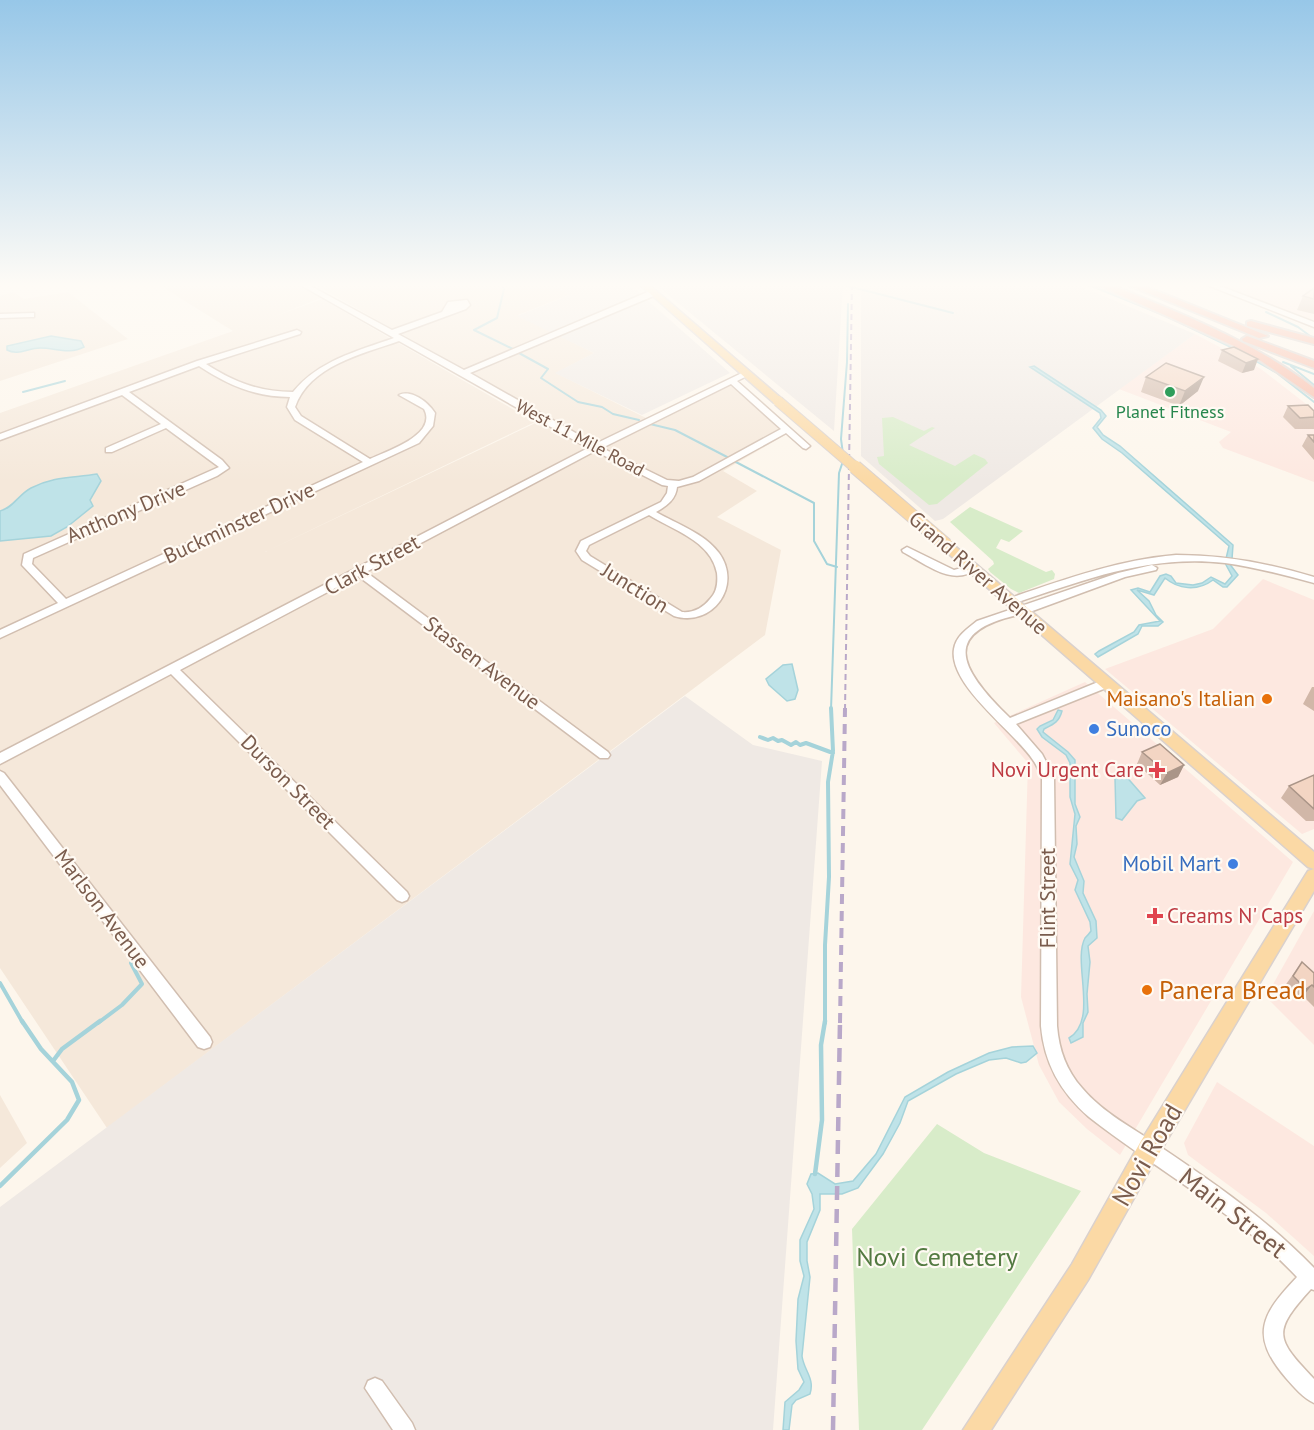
<svg xmlns="http://www.w3.org/2000/svg" width="1314" height="1430" font-family="'PT Sans',sans-serif">
<rect width="100%" height="100%" fill="#fdf6ec"/>
<path fill="#f5e8da" d="M156,283H293L321,298L273,317L322,299L535,422L265,552L548,417L312,283H546L571,294L518,315L594,353L556,373L650,420L731,380L790,432L723,471L757,491L717,517L781,550L765,635L107,1128L0,968V413L233,331Z
M13,292L24,299L68,292L128,339L0,381V296Z
M0,1095L27,1143L0,1168Z"/>
<path fill="#fde8e0" d="M1209,283H1314V322Z
M1195,334L1261,369L1314,410V482L1223,448L1219,442L1231,432L1119,389Z
M1263,579L1314,600V829L1302,834L1105,669L1213,629Z
M1085,682L1293,862L1120,1155L1087,1129L1059,1102L1039,1065L1021,997L1028,763L994,723Z
M1314,911V1045L1266,997Z
M1217,1082L1314,1146V1256L1266,1213L1188,1155L1184,1143Z"/>
<path fill="#efe9e4" d="M546,283H628L730,373L642,415L555,373L594,353L517,316L570,295Z
M655,283H843L834,431L661,289Z
M861,283H1072L1195,334L943,519L935,521L861,456Z
M685,696L753,745L822,761L773,1430H0V1207Z"/>
<path fill="#d8ecc9" d="M893,417L924,431L932,427L935,428L909,445L955,466L974,454L985,459L988,463L937,504L929,505L879,464L877,457L884,456L882,418Z
M970,507L1023,531L1009,542L1001,539L996,548L1046,572L1052,570L1055,574L1054,579L1019,593L1011,589L990,572L988,569L994,564L993,561L950,522Z
M937,1124L984,1153L1081,1191L922,1430H859L852,1229Z"/>
<path fill="#bfe3e8" stroke="#a5d3da" stroke-width="1.5" d="M51,336L81,341L84,347C69,355 56,348 40,348C28,348 18,356 7,350V346Z
M1034,366L1101,410L1106,416L1097,427L1103,435L1120,446L1233,545L1232,559L1229,563L1238,575L1227,587H1223L1213,580C1197,592 1178,589 1165,578L1154,595L1137,590L1149,601L1156,615L1163,622L1158,626H1142L1138,634L1098,657L1095,654L1099,651L1134,632L1139,625L1160,621L1131,590L1138,588L1150,592L1160,576L1166,574L1171,576L1176,583L1193,585L1202,583L1211,577L1225,584L1232,576L1225,563L1229,546L1122,453L1102,439L1093,428L1101,418L1100,413L1030,367Z
M97,474L101,481L90,500L93,506L67,527L51,536L0,541V511C13,508 19,494 31,488C55,476 72,478 97,474Z
M792,664L798,690L795,699L787,701L769,685L766,679L783,665Z
M1058,710L1062,711C1059,722 1054,724 1044,729L1043,732L1068,752L1075,760V804L1080,817L1076,826L1077,844L1074,857L1084,881L1083,893L1096,921L1097,938L1088,946L1090,962L1087,994L1088,1012L1083,1023V1037L1071,1043L1069,1038C1099,1020 1072,962 1085,938C1087,936 1089,934 1091,931L1090,922L1075,890L1078,880L1070,864L1075,814L1070,797V763L1066,755L1042,737L1037,729L1040,726L1053,720Z
M1117,774H1124L1145,798L1137,801L1122,820L1116,818L1115,778Z
M1033,1046L1037,1053L1026,1062L1021,1063L1006,1058L989,1060L956,1074L908,1101L900,1123L883,1154L858,1188L842,1194H820V1210L807,1242V1261L810,1277L802,1356C804,1371 815,1378 810,1394L796,1400L792,1405L789,1430H783L785,1402L799,1390L804,1382L798,1369L796,1341L798,1299L804,1276L800,1261V1240L814,1209L812,1194L807,1184L811,1174L818,1173L835,1184L853,1181L876,1154L905,1097L948,1072L989,1053L1012,1047Z"/>
<g fill="none" stroke-linecap="round" stroke-linejoin="round">
<path stroke="#a5d3da" stroke-width="2" d="M500,283L504,289L497,318L474,330L513,349
M836,283L953,313
M1084,283L1166,316L1233,348
M1266,312L1298,327L1314,339
M519,353L548,369L541,378L578,402L602,407L613,414L639,420
M1254,360L1277,373L1314,402
M1283,362L1314,374
M1291,366L1314,385
M23,392L65,381
M650,424L675,430L729,458
M843,454L841,439L847,362L848,304
M734,461L814,503V541L827,564L837,567
M831,710L839,473L843,461"/>
<path stroke="#a5d3da" stroke-width="4" d="M760,737L768,740L773,738L778,741L782,740L791,745L796,742L800,745L806,743L833,753
M0,983L23,1023
M98,1023L122,1005L142,984L131,963
M825,1023V945L829,877L828,782L833,751L831,708"/>
<path stroke="#a5d3da" stroke-width="4.5" d="M53,1061L62,1049L100,1021
M815,1174L822,1120L821,1045L825,1021
M0,1186L67,1120L79,1100L72,1082L41,1049L22,1021"/>
<defs>
<path id="minor" d="M297,283H305L392,330L442,312L448,302L467,300L470,305L466,309L398,334L464,370L650,291H656V295L470,373L595,444L746,371H749V375L737,381L810,446L806,449L803,448L786,433L699,481L677,487C676,499 667,506 656,512C677,524 704,533 719,553C743,586 712,628 674,616L582,560L576,551L581,541L661,502L667,493L668,486L662,485L595,451L366,572L608,752L610,755L608,758H600L358,576L180,670L407,892L409,896L407,900L402,902L397,900L171,674L0,764V753L588,448L399,341C362,354 309,366 295,407L301,416L370,459C387,451 438,435 424,409L399,395C411,389 428,402 435,413L433,426L419,443L0,638V630L58,603L22,565L24,554L219,467L166,428L112,452H106V448L161,424L122,395L0,440V434L197,361L297,330L301,332L300,334L206,364C234,382 259,392 293,392C318,361 357,351 394,338ZM199,366C228,385 255,397 290,397L287,407L295,420L363,462L66,599L32,564L33,558L217,476L229,468L222,460L129,392ZM731,384L781,429L693,477L679,481L667,480L602,448ZM649,515C673,530 711,541 717,573C718,583 717,592 710,599C703,608 693,613 682,612L590,556L586,551L589,545Z
M1202,283H1212L1314,322V327Z
M34,313V317H31L0,318V314Z
M907,547L954,570L972,565L977,568C954,588 926,564 903,552L902,550Z
M1176,555C1223,555 1268,563 1314,577V583C1284,575 1255,567 1225,563C1150,554 1084,580 1015,603L1011,604L1006,601L1007,599C1063,580 1117,560 1176,555Z
M1152,565L1157,568L1156,570L1125,577L1027,613C937,630 959,669 1010,718L1103,680L1107,679L1113,683L1111,686L1016,724L1042,754L1054,777L1057,1026C1059,1050 1066,1070 1082,1088C1103,1113 1133,1128 1159,1146C1214,1183 1268,1220 1314,1268V1290L1311,1289C1272,1332 1275,1338 1314,1379V1403C1303,1398 1294,1387 1286,1378C1249,1335 1262,1314 1297,1277C1236,1212 1158,1171 1089,1117C1061,1093 1044,1063 1041,1026L1042,777C1039,772 1037,765 1033,760C1015,732 948,685 954,649C956,636 967,629 977,621L1118,573Z
M0,771L4,773L210,1037L212,1042L210,1047L204,1049L198,1047L0,785Z
M375,1378L382,1381L412,1423L415,1430H393L365,1388L368,1381Z"/>
<path id="major" d="M638,283H647L782,399V403H774Z
M946,541L950,542L1314,852V869L1308,867L942,548L940,545Z
M1314,869V891L1157,1157L1088,1280L991,1430H963L1072,1264L1141,1141L1308,871Z"/>
<path id="highway" d="M1093,283H1107C1179,313 1252,340 1314,388V397L1261,361L1234,346Z
M1123,283H1137L1268,336L1259,338Z
M1251,321L1314,338V344L1247,326V322Z
M1247,336L1314,361V368L1243,341L1242,339Z"/>
</defs>
<use href="#minor" stroke="#d1beb0" stroke-width="3"/>
<use href="#major" stroke="#dad1cd" stroke-width="3"/>
<use href="#highway" stroke="#dad1cd" stroke-width="4"/>
<use href="#minor" fill="#fff" fill-rule="evenodd"/>
<use href="#major" fill="#fbd9a5" fill-rule="evenodd"/>
<use href="#highway" fill="#f7b7a3" fill-rule="evenodd"/>
<path stroke="#b9a8c9" stroke-width="2" stroke-dasharray="6 4" stroke-linecap="butt" d="M845,710L852,283"/>
<path stroke="#b9a8c9" stroke-width="4" stroke-dasharray="10 7" stroke-linecap="butt" d="M840,1023L845,708"/>
<path stroke="#b9a8c9" stroke-width="4.5" stroke-dasharray="14 9" stroke-linecap="butt" d="M833,1430L840,1021"/>
<defs>
<path id="major-bridge-far1" d="M778,401L857,469"/>
<path id="major-bridge" d="M855,467L946,545"/>
</defs>
<use href="#major-bridge-far1" stroke="#dad1cd" stroke-width="12" stroke-linecap="butt"/>
<use href="#major-bridge" stroke="#dad1cd" stroke-width="15" stroke-linecap="butt"/>
<use href="#major-bridge-far1" stroke="#fbd9a5" stroke-width="10"/>
<use href="#major-bridge" stroke="#fbd9a5" stroke-width="13"/>
</g>
<path fill="#d1b7a8" d="M1314,288V314L1297,310L1303,296Z
M1234,347L1254,370L1242,373L1218,361L1222,350Z
M1146,377L1198,391L1179,406L1141,392Z
M1288,406L1314,411V429H1295L1283,417Z
M1308,435H1314V460L1302,446Z
M1312,687H1314V711L1303,704Z
M1142,752L1184,765L1178,777L1160,785L1137,764Z
M1314,775V821H1306L1281,798L1289,786Z
M1302,962L1314,973V1007L1303,996L1297,1000L1284,987Z"/>
<path fill="#aa9588" d="M1258,359L1254,370L1242,373L1246,363Z
M1204,377L1198,391L1179,406L1185,391Z
M1184,765L1178,777L1160,785L1167,773Z
M1312,985L1303,996L1297,1000L1306,989Z"/>
<path fill="#f3d5c3" stroke="#aa9588" stroke-width="1.5" d="M1314,288V299L1303,296Z
M1234,347L1258,359L1246,363L1222,350Z
M1166,363L1204,377L1185,391L1146,377Z
M1308,405L1314,411V417L1300,418L1288,406Z
M1308,435H1314V442Z
M1160,744L1184,765L1167,773L1142,752Z
M1314,775V809L1289,786Z
M1302,962L1314,973V987L1312,985L1306,989L1293,976Z"/>
<linearGradient id="sky" x2="0" y2="1"><stop stop-color="#97c7e8"/><stop offset="0.59" stop-color="#fefbf6"/><stop offset="1" stop-color="#fefbf6" stop-opacity="0"/></linearGradient>
<rect width="1314" height="483" fill="url(#sky)"/>
<circle fill="#2e9e5b" stroke="#fffaf3" stroke-width="2" cx="1170" cy="392" r="6"/>
<g fill="#e8710a" stroke="#fffaf3" stroke-width="2">
<circle cx="1267" cy="699" r="6"/>
<circle cx="1147" cy="990" r="6"/>
</g>
<g fill="#3f7fe0" stroke="#fffaf3" stroke-width="2">
<circle cx="1094" cy="729" r="6"/>
<circle cx="1233" cy="864" r="6"/>
</g>
<g fill="#e0444e" stroke="#fffaf3" stroke-width="2">
<path d="M1154 761h6v6h6v6h-6v6h-6v-6h-6v-6h6z"/>
<path d="M1152 907h6v6h6v6h-6v6h-6v-6h-6v-6h6z"/>
</g>
<g text-anchor="middle" stroke-width="4.5" stroke-linejoin="round" paint-order="stroke">
<g font-size="18" fill="#27864d" stroke="#fffaf3">
<text x="1170" y="418">Planet Fitness</text>
</g>
<g font-size="18" fill="#7a5c4d" stroke="#fffaf3">
<text transform="translate(580 438) rotate(28)" y="6">West 11 Mile Road</text>
</g>
<g font-size="21" fill="#7a5c4d" stroke="#fffaf3">
<text transform="translate(126 512) rotate(-23)" y="7">Anthony Drive</text>
<text transform="translate(239 523) rotate(-25)" y="7">Buckminster Drive</text>
<text transform="translate(372 565) rotate(-28)" y="7">Clark Street</text>
<text transform="translate(978 573) rotate(41)" y="7">Grand River Avenue</text>
<text transform="translate(635 588) rotate(32)" y="7">Junction</text>
<text transform="translate(482 663) rotate(37)" y="7">Stassen Avenue</text>
<text transform="translate(288 782) rotate(45)" y="7">Durson Street</text>
<text transform="translate(1048 898) rotate(-90)" y="7">Flint Street</text>
<text transform="translate(102 909) rotate(53)" y="7">Marlson Avenue</text>
</g>
<g font-size="21" fill="#c56008" stroke="#fffaf3" text-anchor="end">
<text x="1255" y="706">Maisano's Italian</text>
</g>
<g font-size="21" fill="#366cbe" stroke="#fffaf3" text-anchor="start">
<text x="1106" y="736">Sunoco</text>
<text x="1221" y="871" text-anchor="end">Mobil Mart</text>
</g>
<g font-size="21" fill="#be3a42" stroke="#fffaf3" text-anchor="end">
<text x="1144" y="777">Novi Urgent Care</text>
<text x="1167" y="923" text-anchor="start">Creams N' Caps</text>
</g>
<g font-size="26" fill="#c56008" stroke="#fffaf3" text-anchor="start">
<text x="1159" y="999">Panera Bread</text>
</g>
<g font-size="26" fill="#7a5c4d" stroke="#fffaf3">
<text transform="translate(1147 1155) rotate(-60)" y="9">Novi Road</text>
<text transform="translate(1233 1213) rotate(38)" y="9">Main Street</text>
</g>
<g font-size="26" fill="#537a41" stroke="#fffaf3">
<text x="937" y="1266">Novi Cemetery</text>
</g>
</g>
</svg>
